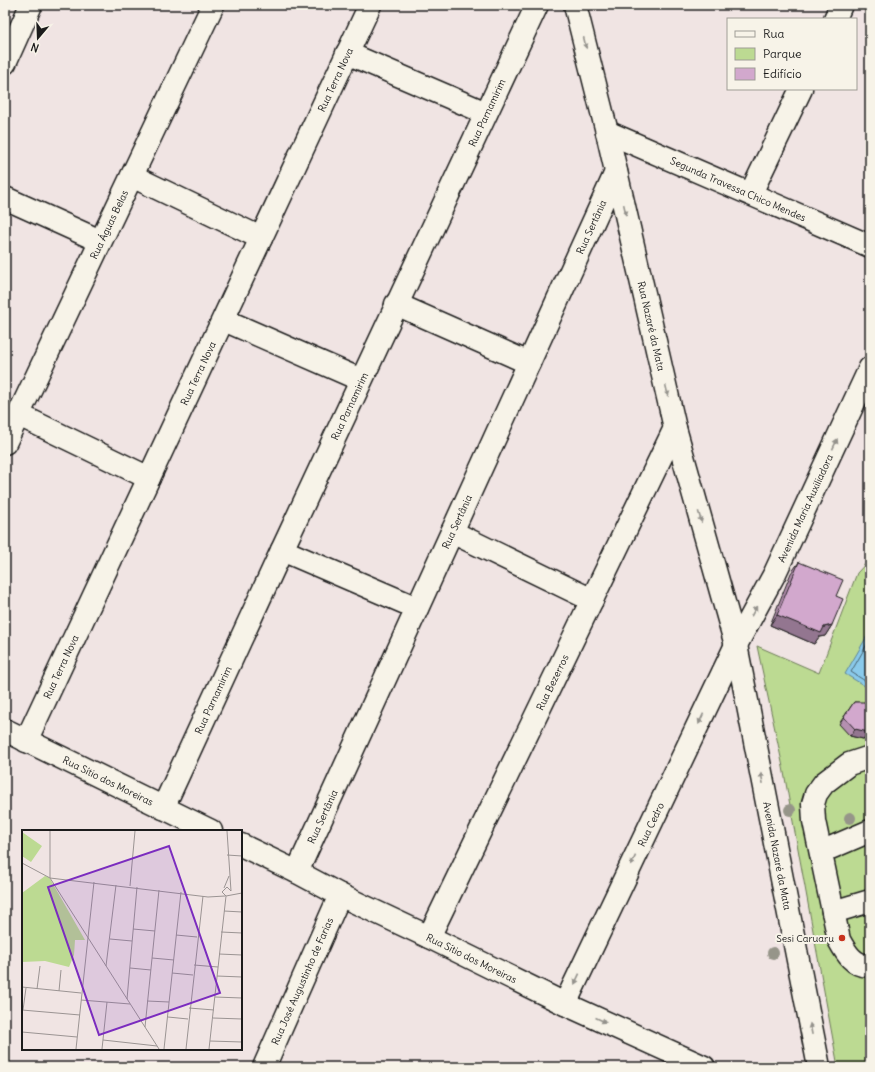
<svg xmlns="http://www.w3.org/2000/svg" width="875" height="1072" font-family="Delius,sans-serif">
<rect width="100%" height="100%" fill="#f0e4e3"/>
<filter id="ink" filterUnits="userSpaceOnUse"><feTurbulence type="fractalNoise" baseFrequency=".025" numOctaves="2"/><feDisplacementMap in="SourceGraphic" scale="8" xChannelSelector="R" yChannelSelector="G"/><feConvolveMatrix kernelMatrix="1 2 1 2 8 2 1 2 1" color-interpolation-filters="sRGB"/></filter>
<g filter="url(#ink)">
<path fill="#bcda92" stroke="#6c7b57" d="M870,559V1067H838L783,767L757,646L819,673L857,573Z"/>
<path fill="#8acaeb" stroke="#5e8498" d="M870,631V689L845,674Z"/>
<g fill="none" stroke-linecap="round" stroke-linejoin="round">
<path stroke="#48626f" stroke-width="1" d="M870,639L851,672L870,684"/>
<defs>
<g id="minor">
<path id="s1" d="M575,5L607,132L675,428L736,645L819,1067"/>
<path d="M835,19L841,5"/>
<path d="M347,53L486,113"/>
<path d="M5,63L31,5"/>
<path id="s2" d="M607,132L870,246"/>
<path d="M132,176L261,238"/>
<path d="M751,193L801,89"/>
<path d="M5,198L100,241"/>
<path d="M396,304L529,363"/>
<path d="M224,320L361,380"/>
<path d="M19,415L149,478"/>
<path id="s3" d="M5,443L213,5"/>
<path d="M452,532L592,600"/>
<path d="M282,550L417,608"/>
<path id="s4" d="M5,730L211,831"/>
<path id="s5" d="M26,741L370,5"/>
<path d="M870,757L849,764L824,783L816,794L813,804L814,821L839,940C845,951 854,968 870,965"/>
<path id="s6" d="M163,808L282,550L537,5"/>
<path id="s7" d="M241,845L297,872L340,895L429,937L565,1004L704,1067"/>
<path d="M821,852L870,831"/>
<path id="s8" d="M297,872L616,172"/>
<path d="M833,912L870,901"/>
<path id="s9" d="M429,937L675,428"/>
<path id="s10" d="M565,1004L736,645L775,573L870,368"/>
<path id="s11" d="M264,1067L340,895"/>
</g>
</defs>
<use href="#minor" stroke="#1c1c1c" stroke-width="25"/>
<use href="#minor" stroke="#f7f3e8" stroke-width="22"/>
</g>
<g fill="#969589">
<circle cx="790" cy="810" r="6"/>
<circle cx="850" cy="818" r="6"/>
<circle cx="773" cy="953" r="6"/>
</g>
<path fill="#b590b0" stroke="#1c1c1c" d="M799,562L836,596L832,625L825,636L819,637L814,644L770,625L791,573Z
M854,702L870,703V735L863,739L850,736L839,724Z"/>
<path fill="#937690" stroke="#1c1c1c" d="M777,615L824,627L832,625L825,636L819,637L814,644L770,625Z
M855,729L870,731V735L863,739L850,736Z"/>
<path fill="#d2a8cd" stroke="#1c1c1c" d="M799,562L843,580L836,596L843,599L832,625L824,627L821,633L777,615Z
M854,702H869L870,703V731L868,732L855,729L844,717Z"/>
<defs><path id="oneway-solid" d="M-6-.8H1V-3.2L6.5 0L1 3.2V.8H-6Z"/></defs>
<g fill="#94928c">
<use href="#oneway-solid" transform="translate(585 43) rotate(76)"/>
<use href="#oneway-solid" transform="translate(625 210) rotate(77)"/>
<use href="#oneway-solid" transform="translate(667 391) rotate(77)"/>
<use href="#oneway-solid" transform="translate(835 444) rotate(-65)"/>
<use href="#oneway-solid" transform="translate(700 517) rotate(74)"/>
<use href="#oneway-solid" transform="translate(754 611) rotate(-61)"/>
<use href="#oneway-solid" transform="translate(701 719) rotate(115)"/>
<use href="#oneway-solid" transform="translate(762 778) rotate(-101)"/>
<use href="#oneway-solid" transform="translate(633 861) rotate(115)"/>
<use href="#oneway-solid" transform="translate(577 979) rotate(115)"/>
<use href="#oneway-solid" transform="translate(601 1020) rotate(24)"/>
<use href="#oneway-solid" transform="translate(811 1029) rotate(-101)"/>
</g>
</g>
<circle fill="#c8321e" stroke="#f7f3e8" stroke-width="1.5" cx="842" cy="938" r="4"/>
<g text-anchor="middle" stroke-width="4" stroke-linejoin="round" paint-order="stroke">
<g font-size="10" fill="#1c1c1c" stroke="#f7f3e8">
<text dy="4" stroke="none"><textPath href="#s5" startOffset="730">Rua Terra Nova</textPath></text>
<text dy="4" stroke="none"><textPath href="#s6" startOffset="767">Rua Parnamirim</textPath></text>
<text dy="4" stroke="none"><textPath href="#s2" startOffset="143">Segunda Travessa Chico Mendes</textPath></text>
<text dy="4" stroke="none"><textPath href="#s3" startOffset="242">Rua Águas Belas</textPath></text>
<text dy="4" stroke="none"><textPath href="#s8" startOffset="709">Rua Sertânia</textPath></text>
<text dy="4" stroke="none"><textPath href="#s1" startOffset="330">Rua Nazaré da Mata</textPath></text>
<text dy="4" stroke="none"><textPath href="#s5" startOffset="406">Rua Terra Nova</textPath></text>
<text dy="4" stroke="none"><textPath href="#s6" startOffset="443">Rua Parnamirim</textPath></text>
<text dy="4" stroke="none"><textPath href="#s10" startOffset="551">Avenida Maria Auxiliadora</textPath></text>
<text dy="4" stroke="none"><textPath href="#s8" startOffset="385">Rua Sertânia</textPath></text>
<text dy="4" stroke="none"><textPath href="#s5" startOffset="82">Rua Terra Nova</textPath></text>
<text dy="4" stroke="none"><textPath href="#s9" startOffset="283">Rua Bezerros</textPath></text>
<text dy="4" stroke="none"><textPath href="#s6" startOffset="119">Rua Parnamirim</textPath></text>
<text dy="4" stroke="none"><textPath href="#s4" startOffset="115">Rua Sítio dos Moreiras</textPath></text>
<text dy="4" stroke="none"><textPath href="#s8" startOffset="61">Rua Sertânia</textPath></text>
<text dy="4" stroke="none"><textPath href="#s10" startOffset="199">Rua Cedro</textPath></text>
<text dy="4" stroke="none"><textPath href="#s1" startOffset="875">Avenida Nazaré da Mata</textPath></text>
<text dy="4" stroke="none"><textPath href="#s7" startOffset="257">Rua Sítio dos Moreiras</textPath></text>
<text dy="4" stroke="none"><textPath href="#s11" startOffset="94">Rua José Augustinho de Farias</textPath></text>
</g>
<g font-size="10" fill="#1c1c1c" stroke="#f7f3e8" text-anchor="end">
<text x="834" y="942">Sesi Caruaru</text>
</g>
</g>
<g transform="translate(22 830)">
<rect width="220" height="220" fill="#f0e4e3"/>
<path d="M0,2L20,16L9,32L0,26ZM23,46L27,47L63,110H53L52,125L47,137L23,131L0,132V63Z" fill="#bcda92"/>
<path fill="none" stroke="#9b9493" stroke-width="1" d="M28,1V48M205,1L209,61M205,25L220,26M0,33L28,48L186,67L203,66M28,48L137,219M108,56L113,1M202,58L207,46M209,61L205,57L200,62L204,66L220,63M202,81L220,82M111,99L133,101M199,102L220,103M154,105L175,107M88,109L110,111M197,124L220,125M130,128L152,130M172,135L196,137M84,136L94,55M108,138L129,140M150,143L171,145M195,146L220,147M0,157L59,163M15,159L18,136M37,161L39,140M193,167L220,168M105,169L115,57M59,170L108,174M125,171L147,172M167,178L192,180M0,180L58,185M1,180L4,158M146,187L166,189M191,188L220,189M123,197L137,60M0,202L55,207M81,210L135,216M188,211L220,212M54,219L72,52M80,219L85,172M142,219L159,62M164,219L181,66M187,219L204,66"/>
<path fill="#7b2cbf" fill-opacity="0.15" stroke="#7b2cbf" stroke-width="2" d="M147,16L198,163L77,205L26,57Z"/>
<rect width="220" height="220" fill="none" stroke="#1c1c1c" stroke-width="2"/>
</g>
<rect width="875" height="1072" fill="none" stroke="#f7f3e8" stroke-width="20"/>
<rect x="10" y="10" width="855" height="1052" fill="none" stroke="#1c1c1c" stroke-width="1.5" filter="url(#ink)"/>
<rect x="727" y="18" width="130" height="72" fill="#f7f3e8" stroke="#9f9d96"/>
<rect x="735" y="31" width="20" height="6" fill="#f7f3e8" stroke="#9f9d96"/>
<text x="763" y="38" font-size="12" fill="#1c1c1c">Rua</text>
<rect x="735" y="48" width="20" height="12" fill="#bcda92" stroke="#9f9d96"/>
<text x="763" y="58" font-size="12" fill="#1c1c1c">Parque</text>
<rect x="735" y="68" width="20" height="12" fill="#d2a8cd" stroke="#9f9d96"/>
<text x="763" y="78" font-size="12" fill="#1c1c1c">Edifício</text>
<g transform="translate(38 38) rotate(199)" stroke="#f7f3e8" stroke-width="3" paint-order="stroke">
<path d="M0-3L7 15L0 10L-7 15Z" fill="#1c1c1c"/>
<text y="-6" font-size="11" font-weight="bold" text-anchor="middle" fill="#1c1c1c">N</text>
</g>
</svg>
